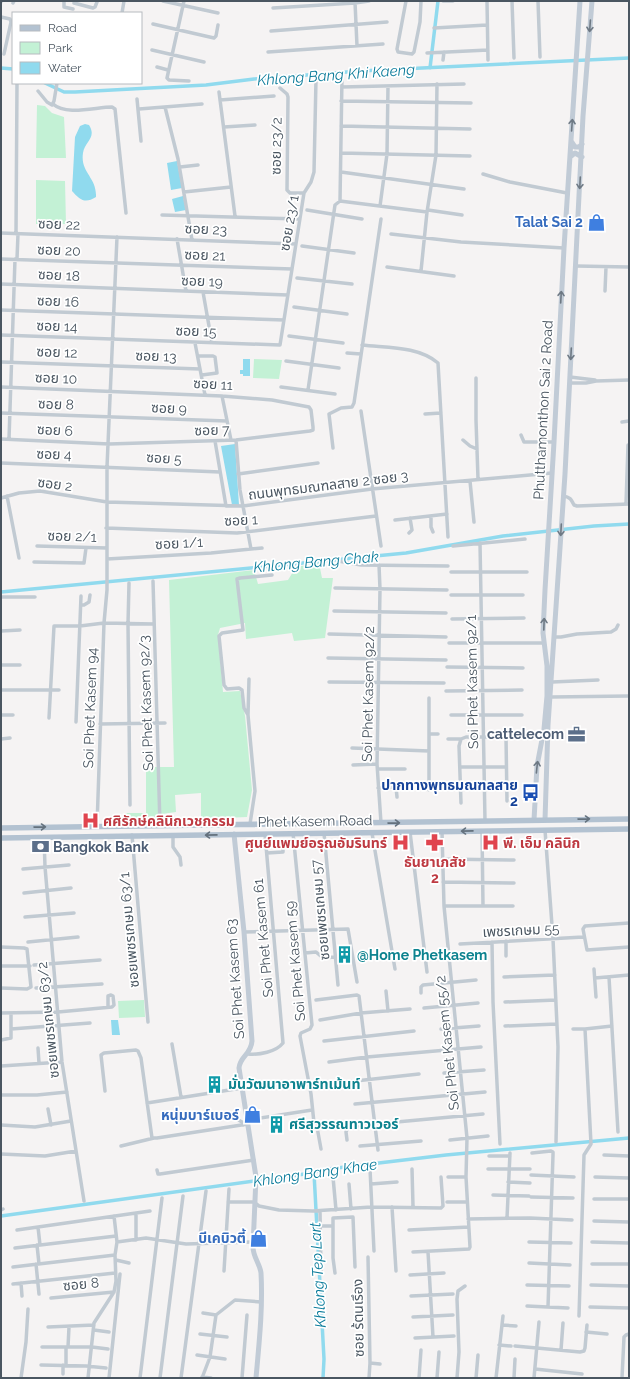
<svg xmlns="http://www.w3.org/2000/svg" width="630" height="1379" font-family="Raleway,'Noto Sans Thai',sans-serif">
<rect width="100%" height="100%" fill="#f5f3f3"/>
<path fill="#c3f1d5" d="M37,105L45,106L52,113L64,117L66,158H36Z
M36,180L65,181L66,224H36Z
M254,359L282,360L279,379L253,378Z
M319,563L322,578H333L325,638L294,641L292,633L246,639L245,623L220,628L218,635L223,692L240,691L245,716L252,790L247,817L201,819V793L175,795L176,812L162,814V820L125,821V813H146V767H174L169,580L254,570L258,584L288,580L296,567Z
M144,1000L145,1017L119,1018L118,1001Z"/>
<path fill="#90daee" d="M85,124L89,125C97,138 85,141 83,153C80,173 97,177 96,197C85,204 80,200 72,191L75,137L80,126Z
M177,161L182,188L171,190L167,163Z
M183,196L186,210L175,212L172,199Z
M243,359H250V376H243V374H240V370H243Z
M235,444L239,505H232L221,446Z
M111,1020H118L120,1035H112Z"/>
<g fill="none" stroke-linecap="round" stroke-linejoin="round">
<path stroke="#90daee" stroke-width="3.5" d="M1,68L13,69
M430,68L438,1
M45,83L64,92H75L206,85L254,79L360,71L629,58
M1,592L406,553L503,536L594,526L629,524
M314,1173L324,1359L323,1378
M1,1216L312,1173L320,1170L446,1155L629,1138"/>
<path stroke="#c1cad2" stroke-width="3.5" d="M64,1V7L73,9
M163,1L218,13
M184,1L167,78L169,80L189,81
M406,1L397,49L398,52L412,54L414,52L420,22L421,1
M443,1H453
M487,1L488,60
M512,1L514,58
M538,1L540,57
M1,2V1
M355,2L357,46
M13,3L14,1
M74,3L93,8L95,7L97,2
M273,8L355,3L369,1
M122,13L124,1
M1,17L10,19L11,22L4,54
M153,24L214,38L216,36L218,25
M434,28L487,25
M271,31L387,22
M152,50L204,62
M268,52L383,44
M427,53L488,50
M443,60L444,52
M157,67L168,70
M342,87L464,84
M280,88L287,94L288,97L287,190L290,193H304
M38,91L47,102L52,105L54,101L57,83
M219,92L235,216
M137,99L141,141
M220,100L274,96
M341,101L471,103
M53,104C66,116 96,107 112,107L115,109L126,213
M165,107L178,159L192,240
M139,109L202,104
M341,126L470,129
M224,127L255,125
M341,153L470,156
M180,167L198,165
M341,172L464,189
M483,174L510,182L567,193
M184,192L231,187
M340,201L342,77
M380,206L387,154L388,86
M307,210L362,219
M428,210L462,215
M162,215L300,219
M1,233L296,244
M16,234L17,83
M391,234L461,242L564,248
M177,239L186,291
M302,246L354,253
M1,259L292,269
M17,259L18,234
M576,266L629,267
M387,267L454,276
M421,271L427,212L436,155L437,84
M297,278L352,284
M1,284L288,295
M605,291L606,267
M203,292L212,343
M294,307L347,314
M1,310L284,320
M1,335L280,345L304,193L311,182L314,172L316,79
M289,336L343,343
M195,343L205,395
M362,345C387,348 418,346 438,363L448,537
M347,353L361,354
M198,356H213L215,357L217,373L202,375
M286,361L339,368
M1,362L200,369
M570,377L595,380
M476,378V420L478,479
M570,383H586L596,381L629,380
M1,387L222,396L272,400L309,407L311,410L313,427V430L310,431L236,440L109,444L1,439
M281,387L335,394
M308,390L335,205L340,201L427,212
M222,396L231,440
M361,411L381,546
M1,413L227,421
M425,414L441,413
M622,422L629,421
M521,435L524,442H554
M9,439L15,259
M236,440L240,490L251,549
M463,440L470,446L477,449
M215,441L226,506
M333,448L329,414L341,408L352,407L354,403L381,219
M1,463L220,472
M238,474L318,463
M470,481L474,522
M7,496L19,558
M563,496C570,497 571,499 574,505L577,506L629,504
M1,498L19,493L40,491L107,502L243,506L372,489L552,473
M626,504L628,445
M431,516V527L433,532
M395,520L447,514
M106,528L237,533L376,516
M409,533L412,530L410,518
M480,543L485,821
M37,546L107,548
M453,546L525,539
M107,559L211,553L262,548
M338,561L361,565L448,566
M34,562L84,563L86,548
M379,565L380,589L377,764L381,823
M451,572H527
M153,581L160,826
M129,583L128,624L130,805
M335,588L447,590
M451,595H523
M1,597H35
M81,605H84L89,602L90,595
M334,611L446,613
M452,619L524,618
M1,631L20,630
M329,634L446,637
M555,637H561L577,634L611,632L616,629L618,625
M449,643H544
M328,658L446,660
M1,665H20
M447,667L523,668
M249,679L248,715L255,791L250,824
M329,682L444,683
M552,682L598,680
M1,690H59
M446,691L522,690
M551,697L629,696
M1,715H13
M248,715L244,708L242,690L239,688L227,689L224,685L219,636L222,633L243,630L237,579L240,578L272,575
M451,715H522
M49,718L54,626H80L104,623L154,624
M76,722L81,596
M100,724L165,723
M429,734H438
M506,737L507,801
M1,739L10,738
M448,739H461L466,737H521
M461,739L459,746L461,803
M352,748L429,751
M353,765L377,764
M460,767H506
M378,769H405
M378,788L396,787L397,797
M429,790V698
M97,826L104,623L107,590V467L117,237
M545,830L553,939L558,1047L556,1142
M482,831L483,906
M410,832L427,972
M293,833L312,1025L310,1029L301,1033L300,1036L311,1094L314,1123L317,1127L321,1149
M324,833L338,985
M372,833L395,969
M132,835L148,1022
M173,835V847L180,857L181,865
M44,837L45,867L62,1062L84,1201
M267,853L283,852V842
M442,859L514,860
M23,869L69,865
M443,882L514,883
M24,893L71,888
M444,906H513
M25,917L74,913
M629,923L585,926L583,929L587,950L629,947
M244,932L348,929L357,982
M506,941V956
M28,942L78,937
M492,942L493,1002L500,1144
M460,944L583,937
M1,947L24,948L27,949L31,987L27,989L1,988
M305,953L316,952L323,958L335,957
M34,965L100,960
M1,966H30
M594,969L596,997
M504,977L555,975
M609,977L618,1132
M595,978L629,975
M36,988L102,984
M386,991L388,1011
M421,993V987L423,985L476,980
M316,1000L357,995L359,996L378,1150
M505,1002L556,1000
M424,1008L478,1003
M1,1013L58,1012L112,1007L114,1005L113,996L111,995L108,996V1007
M320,1020L361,1013L410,1009
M505,1026L557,1024
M11,1029L90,1023
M441,1029L479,1026
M573,1029H585
M1,1040L11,1038V1013
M324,1041L414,1031
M172,1044L181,1097
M38,1048L39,1063
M248,1054C259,1055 276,1052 283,1043L265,834
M329,1062L367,1057L481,1047
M1,1066L62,1062
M444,1073L484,1070
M328,1084L419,1074
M105,1091L101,1055L104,1053L136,1050L138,1051L141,1058L152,1138H157L248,1124
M1,1095H37L67,1092
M147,1103L242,1088
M355,1104L485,1092
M48,1109L51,1125
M233,1117L242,1122L243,1125
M248,1120L312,1110
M1,1125L35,1127L71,1121
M317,1127L332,1125
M347,1140L346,1132L348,1127L375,1124L483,1114
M450,1140L488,1136
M121,1146L154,1138
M360,1146L421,1141
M532,1153L551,1151L553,1152V1155L548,1307
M1,1154L45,1156L76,1151
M604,1155L629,1156
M489,1156H510
M370,1169L374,1251
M412,1169L413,1206
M488,1169H530
M157,1170L158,1174H160L254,1160
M531,1175L574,1177
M333,1177L336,1210
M448,1177H466
M595,1177L629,1178
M508,1182L530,1183
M349,1184L351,1209
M371,1184L397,1182
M493,1195L529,1196
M531,1197L573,1198
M594,1199H629
M228,1202H255
M447,1202H467
M255,1203L259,1206L279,1210L313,1211L371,1207L441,1208L443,1206L441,1177
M392,1207L396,1271
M1,1210L3,1209
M320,1211L321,1271
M136,1213V1240
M507,1218L510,1153
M468,1219L530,1218L572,1220
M594,1221L629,1222
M320,1226H333
M38,1227L40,1245
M17,1230L150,1211
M409,1230L469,1227
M117,1242L146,1238L186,1244L252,1242
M529,1242L571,1243
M592,1242L629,1243
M37,1245L39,1264
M15,1248L116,1236
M413,1252L469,1249L470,1247L466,1177L467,1138L444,906L442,832
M428,1252L433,1337
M368,1257L370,1363L369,1378
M116,1260L129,1263
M529,1263L570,1265
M36,1264L39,1294
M592,1264H629
M13,1267L115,1255
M224,1271L229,1189
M335,1273L333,1258V1218L353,1217L355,1267
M410,1275L444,1273
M21,1283L22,1296
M13,1284L115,1273
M527,1285L569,1286
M591,1285L629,1286
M411,1296L453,1294
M51,1298L114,1292
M527,1306L568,1308
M590,1307L629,1308
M203,1313L216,1315L235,1300L261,1302
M579,1316L584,1155L591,1144L585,1029L612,1026
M413,1317L453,1315
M502,1325L516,1326
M48,1327L94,1325
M94,1330L109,1332
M586,1332L607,1334
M200,1334L227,1337
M415,1338L454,1336
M499,1345L511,1346
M515,1346L580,1352L584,1351L585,1348L587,1325
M42,1347H92L108,1349
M66,1347V1365
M68,1347L69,1327
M561,1350L563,1323
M197,1355L225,1359
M370,1363L380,1364
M41,1365L86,1366L106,1368
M535,1369L582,1374
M63,1374V1365
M202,1377L211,1378
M21,1378L26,1342L28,1309
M88,1378L94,1323L114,1292L116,1281L115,1255L117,1242L114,1216
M109,1378L120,1274
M140,1378L162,1198
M160,1378L183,1196
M181,1378L206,1191
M202,1378L210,1357L216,1315
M242,1378L247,1315
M419,1378L421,1350
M437,1378L439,1352
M457,1378L459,1352L457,1299L458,1291L465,1286
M476,1378L478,1355
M496,1378L503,1316
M514,1378L515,1359
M534,1378L539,1322
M622,1378L624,1337L626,1335L629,1334"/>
<path stroke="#c1cbd6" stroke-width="5" d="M571,141L575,147H579L582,144
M570,157L575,153L582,157
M534,820L537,766L544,729L547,696V666L543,633L545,590L554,442L564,248L580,1
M545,820L548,725L565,474L583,116L592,1
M234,834L244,932L252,1041C251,1055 240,1056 239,1068L256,1177L253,1247C253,1257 260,1264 261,1273C263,1308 259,1344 256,1378"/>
<path stroke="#b3c2d1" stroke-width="5.5" d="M1,828L629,819
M1,838L629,829"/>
</g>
<defs><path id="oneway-shaft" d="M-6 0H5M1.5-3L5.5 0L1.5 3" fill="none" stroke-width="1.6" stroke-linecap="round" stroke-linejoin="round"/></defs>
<g stroke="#6e7984">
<use href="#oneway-shaft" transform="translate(590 26) rotate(94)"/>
<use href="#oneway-shaft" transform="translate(572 125) rotate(-86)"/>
<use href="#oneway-shaft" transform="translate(580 183) rotate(93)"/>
<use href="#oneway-shaft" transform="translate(561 297) rotate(-87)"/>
<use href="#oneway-shaft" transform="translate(571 354) rotate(93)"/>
<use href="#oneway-shaft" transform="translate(561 530) rotate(93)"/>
<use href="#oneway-shaft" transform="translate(544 624) rotate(-88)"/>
<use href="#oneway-shaft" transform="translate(537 767) rotate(-84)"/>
</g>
<g stroke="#64717d">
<use href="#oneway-shaft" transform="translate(584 819) rotate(-1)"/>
<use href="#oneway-shaft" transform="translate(394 823) rotate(-1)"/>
<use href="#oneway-shaft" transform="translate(40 827) rotate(-1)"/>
<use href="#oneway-shaft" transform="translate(467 831) rotate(179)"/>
<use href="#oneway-shaft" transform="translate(211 835) rotate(179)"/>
</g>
<defs>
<symbol id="shop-bare" viewBox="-9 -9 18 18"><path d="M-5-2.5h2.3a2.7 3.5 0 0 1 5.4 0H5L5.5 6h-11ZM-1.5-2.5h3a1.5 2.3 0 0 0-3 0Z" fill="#3f7fe0" stroke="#fff" stroke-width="2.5" paint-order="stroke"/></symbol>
<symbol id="office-bare" viewBox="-9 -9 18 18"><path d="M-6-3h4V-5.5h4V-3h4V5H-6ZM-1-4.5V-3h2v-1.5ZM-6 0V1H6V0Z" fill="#5c6f8a" stroke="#fff" stroke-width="2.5" paint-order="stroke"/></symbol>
<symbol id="bus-bare" viewBox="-9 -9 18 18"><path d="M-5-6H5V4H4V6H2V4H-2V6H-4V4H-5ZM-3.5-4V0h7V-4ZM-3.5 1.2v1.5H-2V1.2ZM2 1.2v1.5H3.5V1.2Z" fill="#1a4fb4" stroke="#fff" stroke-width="2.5" paint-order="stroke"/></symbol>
<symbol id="hospital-bare" viewBox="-9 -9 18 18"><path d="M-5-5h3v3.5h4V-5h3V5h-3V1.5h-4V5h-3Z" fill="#e0444e" stroke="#fff" stroke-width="2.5" paint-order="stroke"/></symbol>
<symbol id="pharmacy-bare" viewBox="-9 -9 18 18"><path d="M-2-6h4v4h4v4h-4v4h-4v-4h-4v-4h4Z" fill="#e0444e" stroke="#fff" stroke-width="2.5" paint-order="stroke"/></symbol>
<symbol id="bank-bare" viewBox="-9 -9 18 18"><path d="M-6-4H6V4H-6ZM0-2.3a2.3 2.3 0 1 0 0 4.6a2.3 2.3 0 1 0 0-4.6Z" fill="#5c6f8a" stroke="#fff" stroke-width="2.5" paint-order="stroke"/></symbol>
<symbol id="building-bare" viewBox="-9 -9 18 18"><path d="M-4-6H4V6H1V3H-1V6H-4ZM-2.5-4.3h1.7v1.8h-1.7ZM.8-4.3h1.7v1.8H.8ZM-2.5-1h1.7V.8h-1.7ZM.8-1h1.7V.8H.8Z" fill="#0f9aa8" stroke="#fff" stroke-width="2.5" paint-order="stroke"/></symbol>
</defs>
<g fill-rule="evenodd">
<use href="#shop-bare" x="584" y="210" width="25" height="25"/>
<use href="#office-bare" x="564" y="722" width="25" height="25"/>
<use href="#bus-bare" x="518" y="780" width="25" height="25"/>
<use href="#hospital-bare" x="78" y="808" width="25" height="25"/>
<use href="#pharmacy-bare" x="422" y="830" width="25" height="25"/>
<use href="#hospital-bare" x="388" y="830" width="25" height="25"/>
<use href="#hospital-bare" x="478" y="830" width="25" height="25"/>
<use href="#bank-bare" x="28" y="834" width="25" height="25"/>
<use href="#building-bare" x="332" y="942" width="25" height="25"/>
<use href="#building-bare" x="202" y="1072" width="25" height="25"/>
<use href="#shop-bare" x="240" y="1102" width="25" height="25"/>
<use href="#building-bare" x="264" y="1112" width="25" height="25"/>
<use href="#shop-bare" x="246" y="1226" width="25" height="25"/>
</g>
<g text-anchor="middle" stroke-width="3.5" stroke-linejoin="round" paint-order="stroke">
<g font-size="14" fill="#4a5661" stroke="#fff">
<text transform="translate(276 146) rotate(-89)" y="5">ซอย 23/2</text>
<text transform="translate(289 223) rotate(-80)" y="5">ซอย 23/1</text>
<text transform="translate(59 224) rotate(2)" y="5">ซอย 22</text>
<text transform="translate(206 229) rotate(2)" y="5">ซอย 23</text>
<text transform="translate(59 250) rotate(2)" y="5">ซอย 20</text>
<text transform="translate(205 255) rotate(2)" y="5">ซอย 21</text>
<text transform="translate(59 275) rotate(3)" y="5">ซอย 18</text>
<text transform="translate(202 281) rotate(2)" y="5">ซอย 19</text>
<text transform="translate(58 301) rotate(2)" y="5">ซอย 16</text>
<text transform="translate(57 326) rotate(2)" y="5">ซอย 14</text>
<text transform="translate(196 331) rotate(2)" y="5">ซอย 15</text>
<text transform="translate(57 352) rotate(2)" y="5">ซอย 12</text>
<text transform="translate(156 356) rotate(2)" y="5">ซอย 13</text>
<text transform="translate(56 378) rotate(2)" y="5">ซอย 10</text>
<text transform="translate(213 384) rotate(3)" y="5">ซอย 11</text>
<text transform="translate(56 404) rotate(2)" y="5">ซอย 8</text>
<text transform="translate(169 408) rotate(2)" y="5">ซอย 9</text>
<text transform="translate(543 410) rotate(-87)" y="5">Phutthamonthon Sai 2 Road</text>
<text transform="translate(55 430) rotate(3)" y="5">ซอย 6</text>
<text transform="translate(212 430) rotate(-2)" y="5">ซอย 7</text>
<text transform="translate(54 454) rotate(2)" y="5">ซอย 4</text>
<text transform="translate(164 458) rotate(3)" y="5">ซอย 5</text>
<text transform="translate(55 484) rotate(7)" y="5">ซอย 2</text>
<text transform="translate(328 485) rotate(-7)" y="5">ถนนพุทธมณฑลสาย 2 ซอย 3</text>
<text transform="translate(241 520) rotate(-3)" y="5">ซอย 1</text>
<text transform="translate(72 536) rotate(2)" y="5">ซอย 2/1</text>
<text transform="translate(179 543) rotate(-3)" y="5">ซอย 1/1</text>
<text transform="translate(472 682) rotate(-91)" y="5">Soi Phet Kasem 92/1</text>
<text transform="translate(368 694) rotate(-89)" y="5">Soi Phet Kasem 92/2</text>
<text transform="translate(146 703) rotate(-92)" y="5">Soi Phet Kasem 92/3</text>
<text transform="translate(90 708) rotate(-88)" y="5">Soi Phet Kasem 94</text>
<text transform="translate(315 821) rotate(-1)" y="5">Phet Kasem Road</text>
<text transform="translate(320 910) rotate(-95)" y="5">ซอยเพชรเกษม 57</text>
<text transform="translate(129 930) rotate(-95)" y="5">ซอยเพชรเกษม 63/1</text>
<text transform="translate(521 930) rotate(-3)" y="5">เพชรเกษม 55</text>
<text transform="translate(263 938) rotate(-95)" y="5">Soi Phet Kasem 61</text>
<text transform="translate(295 961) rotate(-95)" y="5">Soi Phet Kasem 59</text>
<text transform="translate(235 979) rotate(-94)" y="5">Soi Phet Kasem 63</text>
<text transform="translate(48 1020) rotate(-96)" y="5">ซอยเพชรเกษม 63/2</text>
<text transform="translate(447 1043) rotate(-96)" y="5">Soi Phet Kasem 55/2</text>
<text transform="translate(81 1284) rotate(-6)" y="5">ซอย 8</text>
<text transform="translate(358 1318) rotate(-91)" y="5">ซอย ร้ตนเรึอง</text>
</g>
<g font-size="14" font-weight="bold" fill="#366cbe" stroke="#fff" text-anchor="end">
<text x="583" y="227">Talat Sai 2</text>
<text x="239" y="1120">หนุ่มบาร์เบอร์</text>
<text x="246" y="1243">บีเคบิวตี้</text>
</g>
<g font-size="14" font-weight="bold" fill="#4e5e75" stroke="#fff" text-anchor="end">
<text x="564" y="739">cattelecom</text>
<text x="53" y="852" text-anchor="start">Bangkok Bank</text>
</g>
<g font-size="14" font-weight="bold" fill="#164399" stroke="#fff" text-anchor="end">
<text x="518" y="790">ปากทางพุทธมณฑลสาย<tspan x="518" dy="16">2</tspan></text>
</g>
<g font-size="14" font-weight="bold" fill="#be3a42" stroke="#fff" text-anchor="start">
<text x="103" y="826">ศศิรักษ์คลินิกเวชกรรม</text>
<text x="387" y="848" text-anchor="end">ศูนย์แพมย์อรุณอัมรินทร์</text>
<text x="503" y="848">พี. เอ็ม คลินิก</text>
<text x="435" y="867" text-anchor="middle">ธันยาเภสัช<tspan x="435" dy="16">2</tspan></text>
</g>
<g font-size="14" font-weight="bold" fill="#0d838f" stroke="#fff" text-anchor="start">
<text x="357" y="960">@Home Phetkasem</text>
<text x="228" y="1089">มั่นวัฒนาอาพาร์ทเม้นท์</text>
<text x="289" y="1129">ศรีสุวรรณทาวเวอร์</text>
</g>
<g font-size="15" font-style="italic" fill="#0c7c9b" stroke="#fff">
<text transform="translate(336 75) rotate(-4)" y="5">Khlong Bang Khi Kaeng</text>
<text transform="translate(316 562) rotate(-5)" y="5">Khlong Bang Chak</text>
<text transform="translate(315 1173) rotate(-8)" y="5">Khlong Bang Khae</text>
<text transform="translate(318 1275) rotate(-93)" y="5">Khlong Tep Lart</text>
</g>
</g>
<rect width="630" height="1379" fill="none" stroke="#4a5661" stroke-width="4"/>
<rect x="12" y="12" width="130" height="72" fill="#ffffff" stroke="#b7bbc0"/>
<rect x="20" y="25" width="20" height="6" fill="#b3c2d1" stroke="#b7bbc0"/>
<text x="48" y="32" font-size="12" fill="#4a5661">Road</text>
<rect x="20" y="42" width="20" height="12" fill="#c3f1d5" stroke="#b7bbc0"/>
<text x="48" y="52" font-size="12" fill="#4a5661">Park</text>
<rect x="20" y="62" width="20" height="12" fill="#90daee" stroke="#b7bbc0"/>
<text x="48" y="72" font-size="12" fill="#4a5661">Water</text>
</svg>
